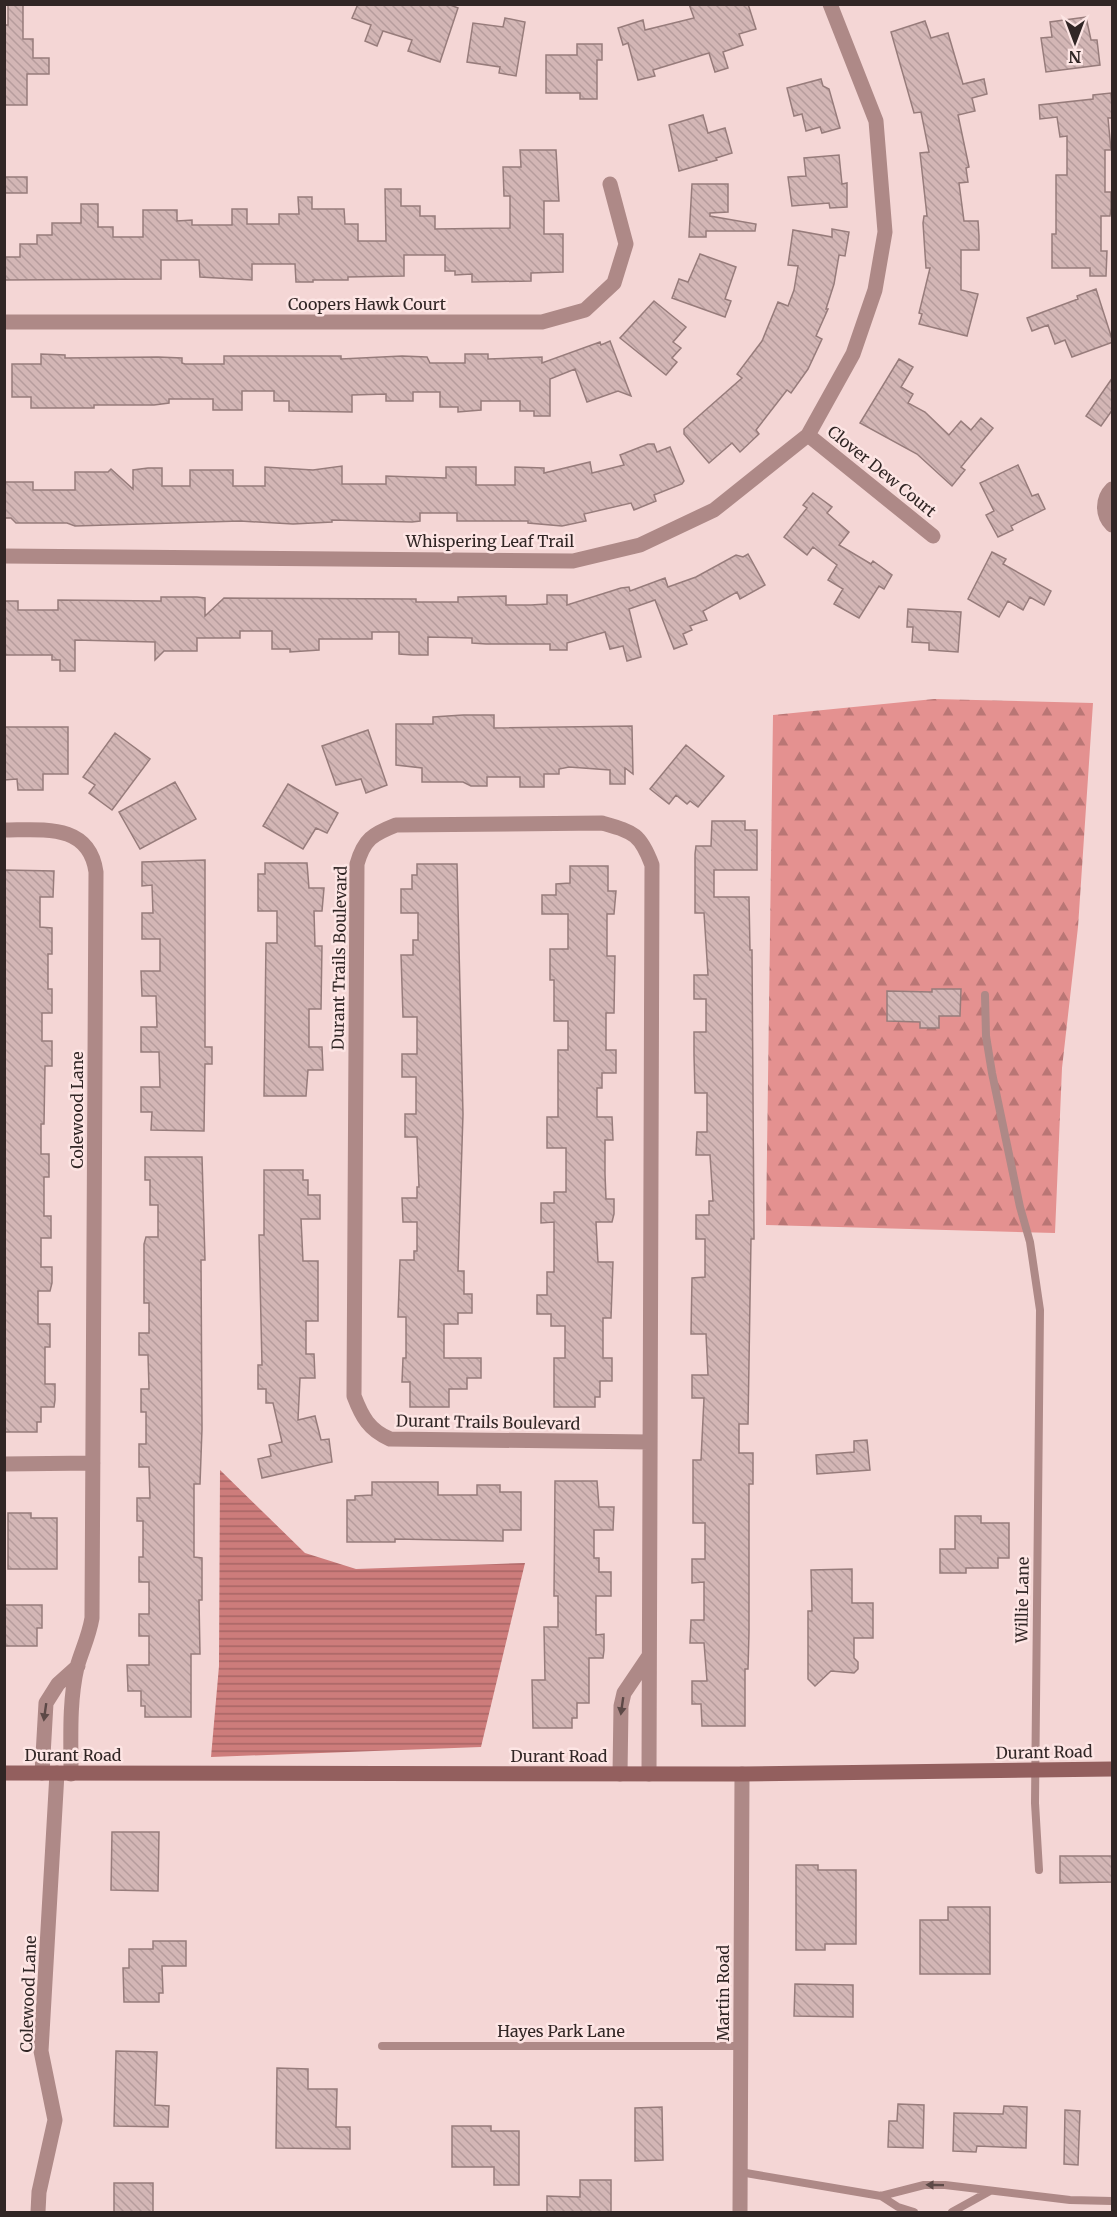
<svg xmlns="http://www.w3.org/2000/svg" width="1117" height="2217" font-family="Merriweather,serif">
<defs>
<pattern id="forest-firs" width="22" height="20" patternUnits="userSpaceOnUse" patternTransform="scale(1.5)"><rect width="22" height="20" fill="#e49190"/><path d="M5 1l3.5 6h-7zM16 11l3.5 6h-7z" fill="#b97675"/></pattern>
<pattern id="water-rules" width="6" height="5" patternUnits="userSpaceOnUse" patternTransform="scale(1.5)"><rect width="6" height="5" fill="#cd7c7b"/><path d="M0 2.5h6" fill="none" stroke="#a76565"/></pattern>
<pattern id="building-back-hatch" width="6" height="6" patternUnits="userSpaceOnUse" patternTransform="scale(1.5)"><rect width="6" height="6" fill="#d3b6b5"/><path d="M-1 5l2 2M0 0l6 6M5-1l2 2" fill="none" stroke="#b69c9c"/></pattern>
</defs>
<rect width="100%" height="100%" fill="#f4d6d5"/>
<path fill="url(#forest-firs)" d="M934,699L1093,703L1078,927L1062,1068L1055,1233L766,1225L773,715Z"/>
<path fill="url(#water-rules)" d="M220,1470L305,1553L356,1569L525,1563L481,1747L211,1757L219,1666Z"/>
<path fill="url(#building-back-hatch)" stroke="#977c7b" stroke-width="1.5" d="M8,4H23V39H33V58H49V74H27V105H4V25H8Z
M358,4H448L458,8L440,62L408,51L412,40L383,31L377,46L365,41L371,25L352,18Z
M689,4H748L756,29L739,34L743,45L723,52L728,68L715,72L709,53L653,70L655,76L638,80L628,43L623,45L618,28L643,20L645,30L694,18Z
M1086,17L1091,40H1097L1100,65L1046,72L1041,38L1052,37L1050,22Z
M505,18L525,22L516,76L499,73L500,67L467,62L473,23L503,27Z
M925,21L931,38L948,33L963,84L984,79L987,94L972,98L975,111L958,115L969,167L966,168L968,182L959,183L964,221H978L979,236V250H961V290L978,294L967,336L919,324L922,314L919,313L930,268H926L923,223L924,216H927L920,153L929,152L921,112L914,113L891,32Z
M577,44H602V60H597V99H580V93H546V55H577Z
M821,79L823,86L829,89L840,128L822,133L820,127L806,131L802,114L794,116L787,88Z
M1111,93L1113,118H1108L1111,150H1105V192H1111V208L1110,216H1101V251H1107L1106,276H1090V268H1052V234H1056V175H1067V136L1060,137L1057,117L1040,119L1039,105L1093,99V95Z
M703,115L708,133L725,128L732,153L716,158L717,160L679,171L669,125Z
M520,150H556L559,201H544V234H563V272L531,273V281L472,282V274L455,275V271H445V255H404V276L348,277V280H313V282H296L295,264H252V280L200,277L199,260H161V279L4,280V257H20V244H37V235H52V223H81V204H98V227H113V237H143V210H177V221L192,220V225H232V209H247V224H279V214H299L298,197H312V209H344L345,224H358V241H386L385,189H401V206H420V216H435V229L510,228V196H504L503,167H521Z
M839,155L842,184L847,183V207L830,208L829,203L792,206L788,177L806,176L804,158Z
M4,177H27V193H4Z
M692,184H728V212L710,213V216L756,224L755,231H706V237H689Z
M832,229L849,232L845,256L839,255L834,284L826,309H828L816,336L822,339L808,369L791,393L787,390L756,430L759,434L740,452L732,443L709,463L684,434V429L742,378L737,374L762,341L778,302L788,306L794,290L798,266L788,265L793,230L832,237Z
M700,254L736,267L725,299L731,301L725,317L672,298L679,279L688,282Z
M1096,289L1113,342L1072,357L1065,340L1055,344L1048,325L1032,331L1027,318L1078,299L1077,296Z
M654,301L686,327L673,342L681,348L672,358L677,362L666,375L620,338Z
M610,341L631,396L618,391L587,402L575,369L550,379V416H534V411H520V401H481V410L458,412V407H440V392H413V401H386V394L352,395V412L289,411V401H274V391H242V410H213V399H169V403L154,405H94V408H31V397H12V364H41V354L65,355V358L158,357L182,358V363L185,364H224V356H341V359L402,356L427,357L430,363H465V354H488V359L542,357V363L600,342L601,345Z
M899,359L913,367L901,387L913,394L908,403L925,412L949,435L961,421L971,430L981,418L993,428L961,467L965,470L952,486L917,454L860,423Z
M1113,377V409L1101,426L1086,416Z
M648,444H654L657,452L670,447L684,481L682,484L654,495L656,501L634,510L631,503L584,514L586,521L562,526L528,523V521H457V513H420V521L412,522L332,520V522L293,524L240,521L75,526L67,523H16L11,518H4V482H33V490H75V472H108L111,469L133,489V470L148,468H162V486H190V470H233V486H265V467L313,470L342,466V484H386V476L446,478V467H476V485H515V467L544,468V473L590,462L592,473L624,465L620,455Z
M1018,465L1032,496L1038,494L1045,509L1011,526L1013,530L998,537L986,515L994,511L980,483Z
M813,493L832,507L827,513L849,532L839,545L871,564L873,561L892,575L884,589L879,586L859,618L834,604L843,589L828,580L837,565L813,547L807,555L784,537L807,508L803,505Z
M992,552L1006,559L1003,564L1051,591L1044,605L1030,597L1023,610L1008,601L999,617L968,599Z
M748,554L765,585L740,599L737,592L703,611L707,620L690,626L692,630L683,634L687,644L674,649L655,600L629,609L641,657L627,661L623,646L610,649L605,632L567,643V650H550V644H486L472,643V638L428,637V655H413L399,654V632H372V639H319V650L290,652V649H272V631H240V638H197V651H164L155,660V642L75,640V671H60V660H52V655H4V601H18V610H58V600L161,601V597H197L205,598V616L224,598L416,599V602H458V597L506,596V605H531L547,604V595H567V605L621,588L629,587L630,591L665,578L668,587L696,577L736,555L743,557Z
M908,609L961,612L958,652L929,650V643L912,642L913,627H907Z
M463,715H494V728L632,726L633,774L625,768V784H610V770L569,767L559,769V774H544V787H520V777H487V786H471L463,782H422V768L396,765V724H433V717Z
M4,727H68V774H43V790H18L17,779L4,780Z
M368,730L387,785L366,793L361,779L336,785L322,746Z
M115,733L150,759L112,810L89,793L95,785L83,777Z
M686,745L724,776L698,807L690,801L687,804L676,795L669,804L650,789Z
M175,782L196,819L140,849L119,812Z
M288,784L338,813L327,833L316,828L303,849L263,826Z
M712,821H745V830H757V870H714V897H749L750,950H752L754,1239H751L748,1424H739V1453H753V1484H749V1632L748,1669H745V1726H702L701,1704H692V1681H707L704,1643H690L691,1620H704V1582L692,1583V1559H705V1523H693V1460H701L704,1398H692V1375H708L706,1334H691L692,1278L705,1277V1239H696V1215H709V1201H713L710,1155H696L697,1132H707V1093H695L694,1055V1032H706V999H694V975H708L704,913H695V854L696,846H711Z
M205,860V1047H212V1064H205L204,1131L151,1130L152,1112H141V1087H160L159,1052H141V1027H157L156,996H142L141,971H160V939H142V913H153L152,885L142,886V862Z
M265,863H307L309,888H324L322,911H314L315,946H322L321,1009H309V1047H322L323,1070H308L306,1096H264L266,943H277V911H258V874H265Z
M417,864H457L463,1114L458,1271H464V1294H472V1313H458V1324H444V1358H481V1378H467V1389H449V1407H410V1382H402L403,1358H406V1317H398L400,1260H414V1251H417V1222H403L402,1198H417V1187H419L417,1137H405V1114H416V1077H402V1054H417V1017H403L401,955H413V940H418V913H401V889H412V875H417Z
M570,866H608V891H616L614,914H607V956H615L614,1013H606V1050H616V1073H602V1088H597V1117H612L613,1140H605V1174L606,1199H614V1214L612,1222H596L598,1262H613L611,1318H603V1358H612V1381H600V1397H595V1407H554V1358H565V1326H551V1314H537V1295H547V1272H554V1222L541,1223V1203H554V1192H566V1148H547V1117H558V1050H568V1021H554V980H550V949H568V914H542V895H556V884L570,883Z
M4,870L54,871L53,897H40V927L52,928V954H48V989H52V1013H42V1041H52V1066H45L44,1124H41V1154H49V1177H44V1216H51V1238H41V1267H52V1283L50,1291H38V1324H50V1347H45V1384H55V1400L54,1407H41V1422H37V1432H4Z
M932,989H961L960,1016H939V1028H920V1022L887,1021V991L932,992Z
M145,1157H202L205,1260H201L202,1429L200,1484H194V1557L202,1558V1600H199L200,1654H191V1717H145V1706H141V1691H128L127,1665H149V1636H139V1614H149V1582H139V1557H143V1521H137V1498H150L149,1467H139V1444H146V1412H141V1389H149L148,1355H139V1333H149V1303H144V1244L146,1237H158V1205H150V1180H145Z
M264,1170H303V1180H308V1195H320V1219H301L303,1261H318V1321H306V1354H314L315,1378H300L298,1420L315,1416L321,1440L329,1439L332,1462L262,1478L258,1459L271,1456L269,1445L282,1442L273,1403H266V1389H258V1365H262L259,1235H264Z
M867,1440L870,1470L817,1474L816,1455L854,1452V1441Z
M555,1481H597L599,1507H614L613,1530H594V1558H599V1572H611V1596H596V1635L604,1634V1650L603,1658H589V1703H577V1718H572V1728H533L532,1680H545L544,1627H558V1596H554Z
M372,1482H438V1495H477V1485H500V1492H521V1530H503V1541L395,1539V1542H347V1500H355V1496L372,1495Z
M8,1513H31V1518H57V1569H8Z
M955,1516H981V1523H1009V1558H998V1568H966V1573H940V1549H955Z
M852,1569V1603H873V1638H854V1658L858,1662V1669L854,1673L831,1671L815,1686L808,1679V1611H812L811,1570Z
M4,1605H42V1628H37V1646H4Z
M112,1832H159L158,1891L111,1890Z
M1060,1856H1113V1882L1060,1883Z
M796,1865H818V1870H856V1944H825V1950H796Z
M948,1907H990V1974H920V1920H948Z
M153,1941H186V1966H162L163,1993H159V2002H124L123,1968H129V1949H153Z
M795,1984L853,1985V2017L794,2016Z
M116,2051L157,2052L155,2105L169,2106L168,2127L114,2126Z
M277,2068L308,2069V2089H337L336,2127H350V2149L276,2148Z
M898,2104L924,2105L923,2148L888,2147L889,2121H897Z
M1004,2106L1027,2107L1026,2148L977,2146L976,2152L953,2151L954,2113L1003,2114Z
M662,2107L663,2160L635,2161V2108Z
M1065,2110L1080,2111L1078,2165L1064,2164Z
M452,2126H491V2131H519V2185H494V2167H452Z
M580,2180H611V2212H547V2196L580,2197Z
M114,2183H153V2212H114Z"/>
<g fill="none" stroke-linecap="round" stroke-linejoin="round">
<path stroke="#ae8987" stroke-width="8" d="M985,995L986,1036L992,1073L1020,1207L1030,1242L1040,1310L1035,1803L1039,1870
M382,2046H741
M740,2172L881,2196L924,2185H945L1070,2200L1112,2201
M881,2196L898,2207L914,2212
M952,2212L990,2191"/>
<path stroke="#ae8987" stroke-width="15" d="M4,322H542L585,310L614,283L626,244L610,184
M808,435L933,536
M1112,489C1102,499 1102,515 1112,525
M4,556L573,561L640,545L714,510L808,435L853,354L875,290L885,232L876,121L830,4
M4,830C43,830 89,823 96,872L92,1618C89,1636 82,1650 77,1667C69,1702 71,1738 71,1774
M649,1442L390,1439C369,1430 362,1417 354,1396L357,864C364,839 373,834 396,825L602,823C633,832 640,833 652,865L649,1774
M4,1464L93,1463
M42,1773L46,1703L58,1684L78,1666
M620,1774L621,1706L624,1693L649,1656
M38,2212L39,2192L55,2120L41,2051L57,1773
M740,2212L742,1774"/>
<path stroke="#935f5e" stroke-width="15" d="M4,1773L742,1774L1112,1769"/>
</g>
<defs><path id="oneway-solid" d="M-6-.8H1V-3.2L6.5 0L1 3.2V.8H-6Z" transform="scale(1.5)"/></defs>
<g fill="#5d4947">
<use href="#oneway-solid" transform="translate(622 1706) rotate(98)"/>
<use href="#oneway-solid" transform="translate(45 1712) rotate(98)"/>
<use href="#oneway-solid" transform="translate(935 2185) rotate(-179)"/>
</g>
<g text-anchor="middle" stroke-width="5" stroke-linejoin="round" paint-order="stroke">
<g font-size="16" fill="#312625" stroke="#fde5e4">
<text x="367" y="310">Coopers Hawk Court</text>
<text transform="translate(882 471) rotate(39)" y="6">Clover Dew Court</text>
<text x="490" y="547">Whispering Leaf Trail</text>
<text transform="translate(339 958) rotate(-89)" y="6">Durant Trails Boulevard</text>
<text transform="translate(77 1110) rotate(-90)" y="6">Colewood Lane</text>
<text transform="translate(488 1422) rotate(1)" y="6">Durant Trails Boulevard</text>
<text transform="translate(1022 1600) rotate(-89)" y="6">Willie Lane</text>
<text transform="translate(1044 1752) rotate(-1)" y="6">Durant Road</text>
<text x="73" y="1761">Durant Road</text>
<text x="559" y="1762">Durant Road</text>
<text transform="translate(723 1993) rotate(-90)" y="6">Martin Road</text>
<text transform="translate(28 1994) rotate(-88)" y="6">Colewood Lane</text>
<text x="561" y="2037">Hayes Park Lane</text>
</g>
</g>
<rect width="1117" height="2217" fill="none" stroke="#312625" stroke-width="12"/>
<g transform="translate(1075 42) rotate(180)" stroke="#fde5e4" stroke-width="4.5" paint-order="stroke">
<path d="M0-4.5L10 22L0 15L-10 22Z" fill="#312625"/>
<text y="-9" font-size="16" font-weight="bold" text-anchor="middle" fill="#312625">N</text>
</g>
</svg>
